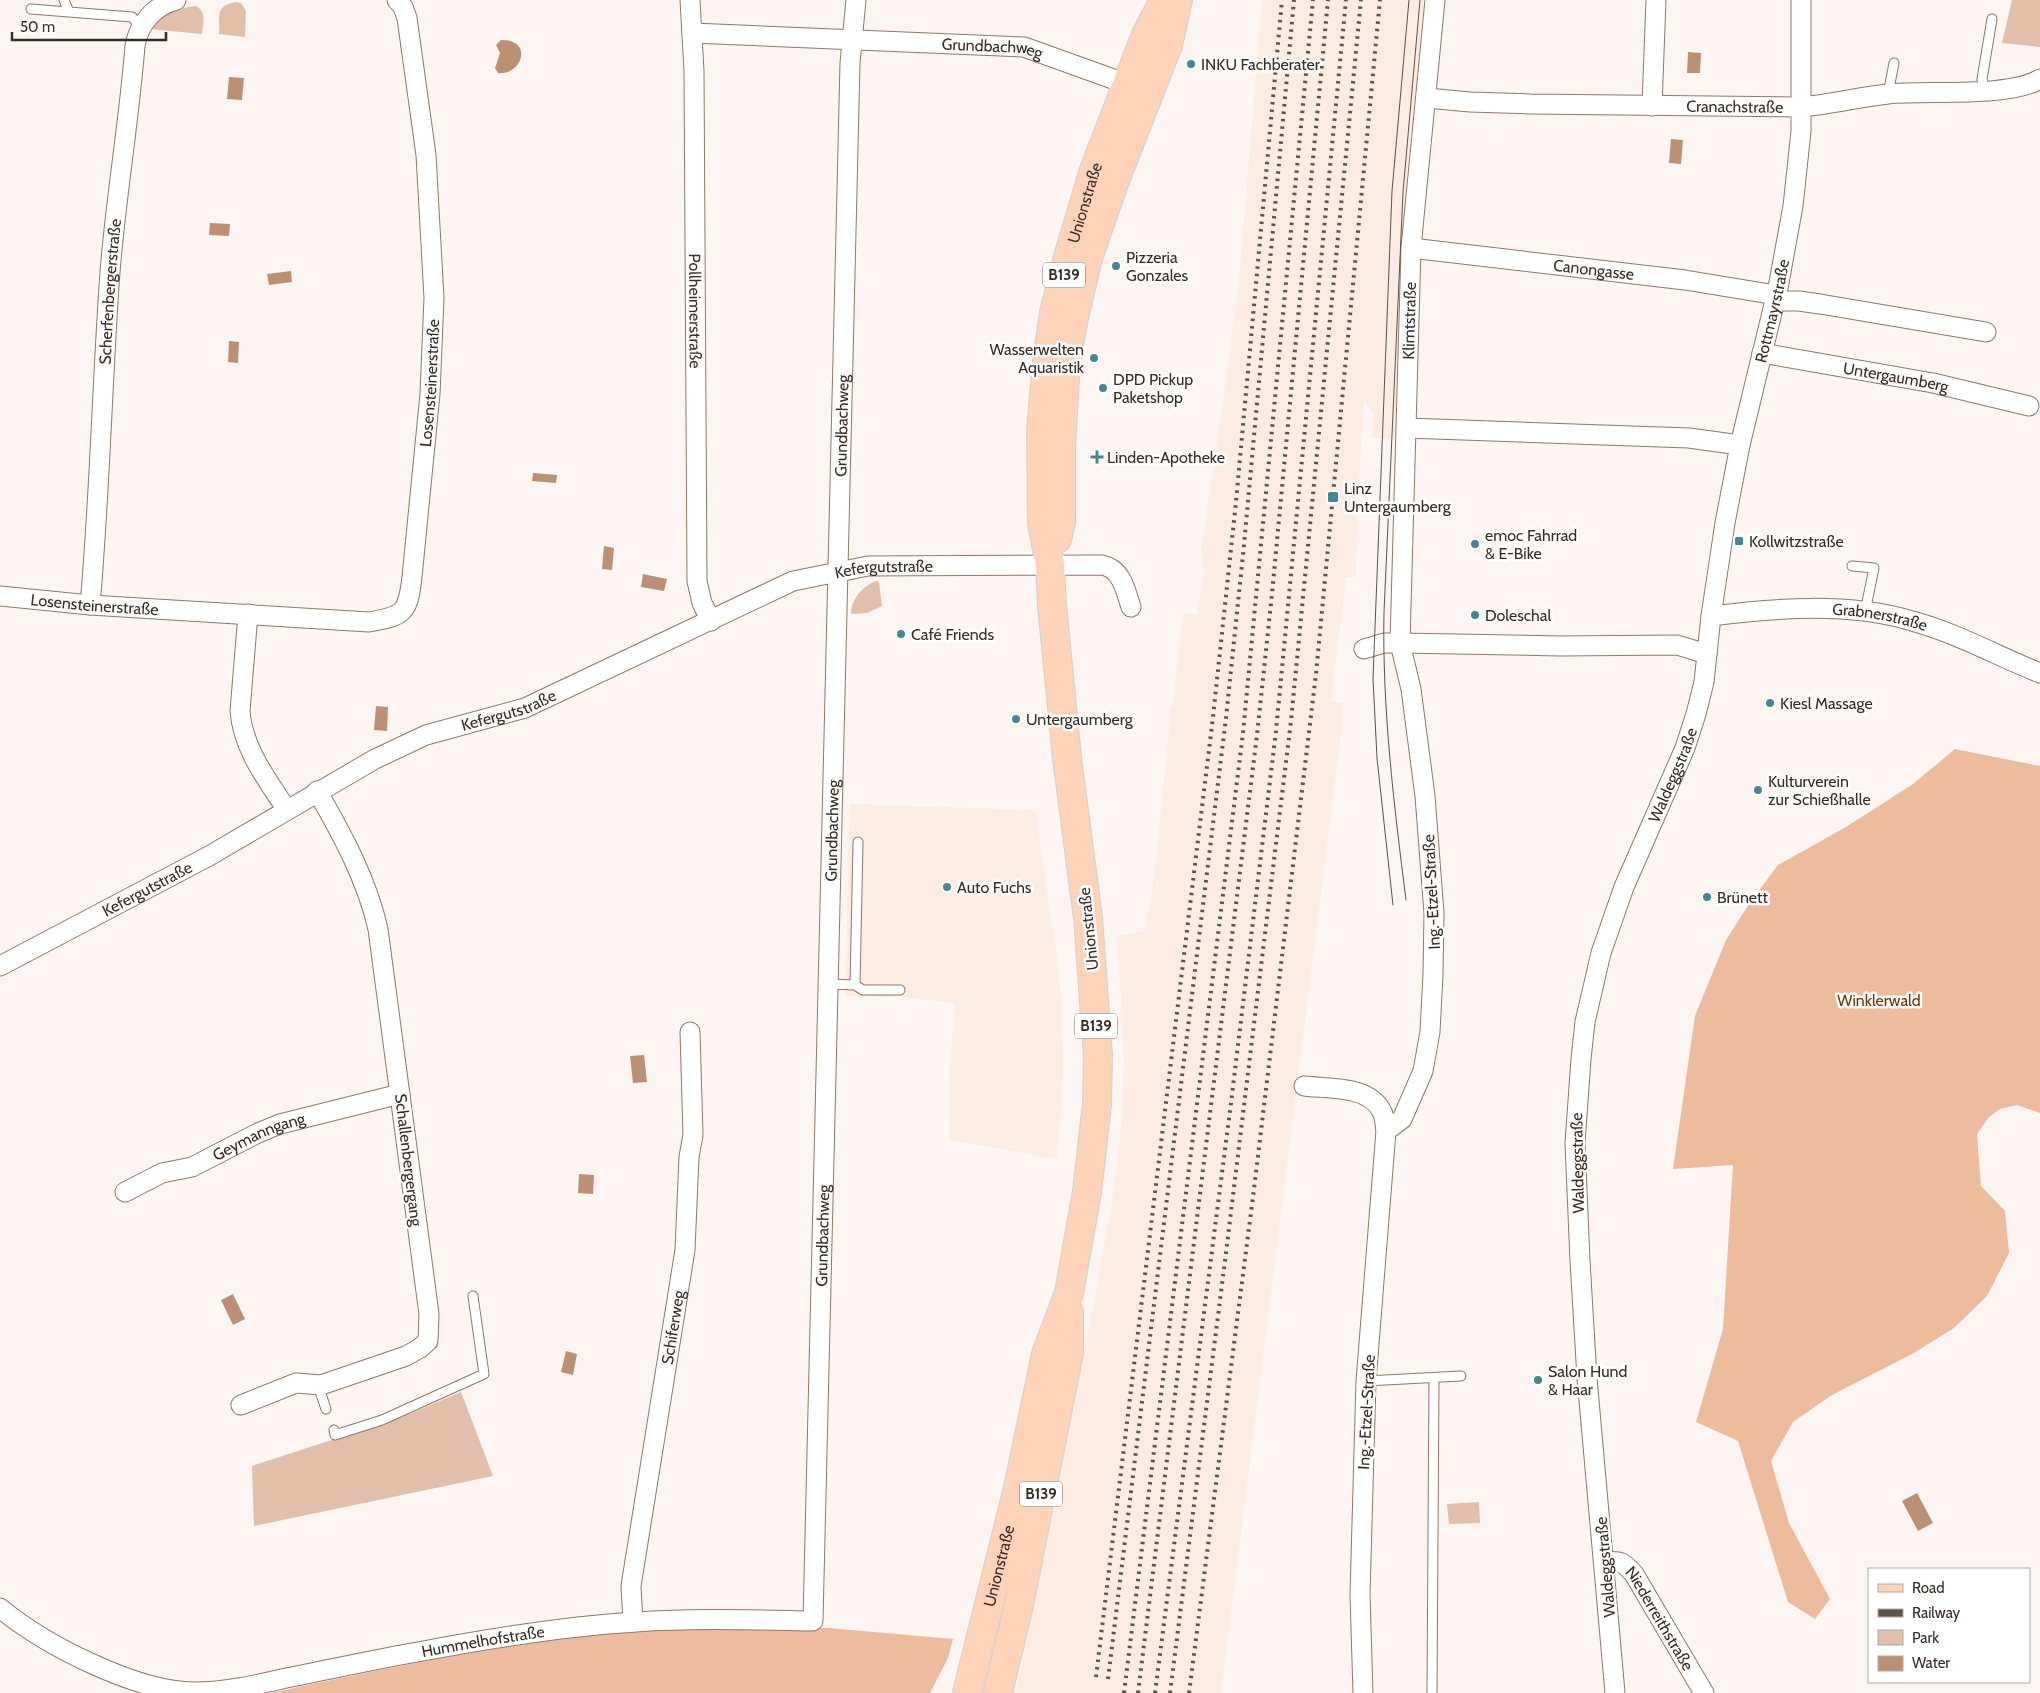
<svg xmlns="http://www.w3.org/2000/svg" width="2040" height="1693" font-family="Cabin,sans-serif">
<rect width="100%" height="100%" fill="#fcf5f1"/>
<path fill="#fdece1" d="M1262,0H1424L1407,192L1399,440L1372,438L1374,414L1364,399L1357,510L1356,577H1346L1331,701L1343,703L1340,742L1221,1693H1016L1074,1409L1112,1204L1122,1119L1124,1062L1121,994L1116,935L1144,932L1153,887L1169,732V712L1173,702L1183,614L1176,613L1197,614L1204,574L1201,550L1223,403L1240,270Z
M850,804L1035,810L1058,965L1062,1009L1063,1075L1057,1159L950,1140L949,1080L955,1003L903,997L845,996Z"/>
<path fill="#e1bfaa" d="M2012,0H2040V47L2002,43Z
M237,2L241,3L246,11L245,37L219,34C220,15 215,5 237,2Z
M196,6C207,12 203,23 202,34L150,29C163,11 175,9 196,6Z
M876,581L879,582L882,606L867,613L851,614C851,599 863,586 876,581Z
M461,1392L493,1476L254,1526L252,1466L402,1417Z
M1479,1502L1480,1523L1449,1524L1447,1504Z"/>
<path fill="#edbc9d" d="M1955,749L2040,766V1113L2017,1105L2000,1109L1989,1117L1977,1134L1981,1186L2005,1211L2009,1253L1987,1296L1954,1328L1912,1354L1832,1395L1793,1422L1771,1461L1789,1523L1830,1599L1815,1619L1788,1602L1738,1441L1696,1422L1723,1329L1733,1165L1673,1169L1695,1016L1726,940L1751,901L1778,865L1846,827L1913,784Z
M695,1628H829L953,1639L948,1658L930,1693H271C382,1669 495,1645 608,1634C637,1631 666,1630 695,1628Z"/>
<path fill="#be9073" d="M501,40C534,39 522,76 498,73L495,68L500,53L496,45Z
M1688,52L1701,53L1700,73H1687Z
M229,77L244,78L242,100L227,99Z
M1671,139L1683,140L1681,164L1669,163Z
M210,223L230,224L229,236L209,235Z
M291,271L292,282L269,285L267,274Z
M229,341L239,342L238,363L228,362Z
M533,473L557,475L556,483L532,481Z
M604,546L614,548L612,570L602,569Z
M643,574L667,579L664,591L641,587Z
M376,706L388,707L387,731L374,730Z
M644,1055L647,1082L633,1083L630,1056Z
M579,1174L594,1175L593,1194L578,1193Z
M233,1294L245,1319L233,1325L221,1300Z
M566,1351L577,1354L573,1375L561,1372Z
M1917,1493L1933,1523L1918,1531L1902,1501Z"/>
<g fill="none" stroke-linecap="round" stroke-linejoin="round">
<defs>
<path id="service" d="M64,0L69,12
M31,9L132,17L141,27
M1984,90L1982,79L1992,19
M1888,94L1894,63
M1852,566L1874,568L1865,612
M828,984L855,985L858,842
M855,985L863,990H900
M1366,1381L1461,1376
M318,1385L326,1409
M334,1430L335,1435L382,1420L484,1374L473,1296
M1432,1693L1434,1378"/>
<g id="minor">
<path id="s1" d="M690,0L694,71L697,581L702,603L711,621"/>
<path id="s2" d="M692,33L1024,47L1127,84"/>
<path id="s3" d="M1427,98L1470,102L1530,104L1800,107C1830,105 1858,97 1888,94C1927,90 2009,98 2040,79"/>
<path d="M1652,106L1656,0"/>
<path id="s4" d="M1411,248L1685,280L1776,295"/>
<path d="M1775,301H1799L1820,304L1986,332"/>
<path id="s5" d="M1762,353L1933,383L2029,406"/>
<path d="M1407,428L1689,438L1740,445"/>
<path id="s6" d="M0,596L90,605L369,622C404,616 408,613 412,577L430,394L434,298L426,155L407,18L403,7L397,0"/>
<path id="s7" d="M90,605C100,494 102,383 110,272C116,196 129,122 135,46C139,23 154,6 176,0"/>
<path d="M248,614L240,711C243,749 266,778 287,810"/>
<path id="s8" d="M1711,616C1776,608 1848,602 1912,621C1957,633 1997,656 2040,673"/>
<path d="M1364,649L1384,643H1400L1561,646L1677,645L1707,654"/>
<path id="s9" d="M0,966L209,856L375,759L426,735L525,708L793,581L868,566L1102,565C1122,569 1125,589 1131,607"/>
<path d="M1304,1086C1328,1089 1370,1085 1382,1112C1385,1117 1385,1125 1386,1131L1366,1381L1360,1595L1363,1693"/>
<path id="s10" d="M1386,1131L1402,1119L1423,1071L1430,1032L1433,974L1434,913L1425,796L1411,689L1400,643L1411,248L1435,0"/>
<path id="s11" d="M125,1192L162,1173L192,1167L258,1133L280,1124L400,1094"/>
<path d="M241,1405L296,1383L321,1385L406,1356L420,1348L428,1341L429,1314L378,929C367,880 342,834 317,791"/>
<path id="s12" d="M1604,1562C1621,1560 1623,1562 1634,1574L1704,1693"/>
<path id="s13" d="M0,1608C45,1645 136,1692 195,1692C226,1692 256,1685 286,1678C332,1669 377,1659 423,1651C493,1638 565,1626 636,1622C695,1618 754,1620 813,1621L850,63L856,0"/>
<path id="s14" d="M633,1622L631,1586L685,1250L689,1157L693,1135L690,1032"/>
<path id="s15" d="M1615,1693L1587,1378L1580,1261L1575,1143L1581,1059L1585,1022L1601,953L1624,887L1685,748L1696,714L1704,682L1711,616L1725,523L1740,445L1778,288L1793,206L1801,131V0"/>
</g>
<g id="primary">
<path d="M1057,539L1061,522V446L1066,362L1074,317L1088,258L1114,183L1168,45L1178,0"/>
<path id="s16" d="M967,1693L1018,1488L1046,1354L1069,1293L1087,1192L1097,1104L1098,1056L1088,918L1067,758L1052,605L1050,565L1042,523L1041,431L1047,361L1054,313L1068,257L1094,170L1145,37L1164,0"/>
<path d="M998,1693L1019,1605L1069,1353V1312"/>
</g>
</defs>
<use href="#service" stroke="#957664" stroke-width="11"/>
<use href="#minor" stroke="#957664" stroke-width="21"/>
<use href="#primary" stroke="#d3d1cf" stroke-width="30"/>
<use href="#service" stroke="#fff" stroke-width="9"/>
<use href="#minor" stroke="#fff" stroke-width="19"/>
<use href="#primary" stroke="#fed3b7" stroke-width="28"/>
<path stroke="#5e524b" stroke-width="1" d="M1406,900C1394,805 1382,708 1384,612L1403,192L1420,0
M1393,905L1377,758L1373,679L1392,191L1409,0"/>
<path stroke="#5e524b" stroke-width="4" stroke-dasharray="2.5 5" stroke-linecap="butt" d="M1096,1677L1213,717L1236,502L1282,0
M1108,1679L1226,718L1244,545L1294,0
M1124,1693L1243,733L1313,0
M1138,1693L1257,735L1272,594L1328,0
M1155,1693L1231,1103L1276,731L1346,0
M1170,1693L1226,1253L1291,721L1361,0
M1189,1693L1254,1189L1316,674L1380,0"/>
</g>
<g fill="#42898f" stroke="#fff" stroke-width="2">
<circle cx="1191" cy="64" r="5"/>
<circle cx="1116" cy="266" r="5"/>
<circle cx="1094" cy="358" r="5"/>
<circle cx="1103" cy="388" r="5"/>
<path d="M1094.5 449.5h5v5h5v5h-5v5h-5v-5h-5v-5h5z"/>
<rect x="1327" y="491" width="12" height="12" rx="2.5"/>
<rect x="1734" y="536" width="10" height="10" rx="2.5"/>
<circle cx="1475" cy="544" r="5"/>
<circle cx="1475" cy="615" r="5"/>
<circle cx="901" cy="634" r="5"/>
<circle cx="1770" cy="703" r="5"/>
<circle cx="1016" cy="719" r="5"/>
<circle cx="1758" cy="790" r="5"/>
<circle cx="947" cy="887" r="5"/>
<circle cx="1707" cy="897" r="5"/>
<circle cx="1538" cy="1380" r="5"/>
</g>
<g text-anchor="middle" stroke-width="5" stroke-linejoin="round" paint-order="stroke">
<g fill="#fff" stroke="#746b66" stroke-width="1">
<rect x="1043" y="262.5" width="42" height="25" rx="4"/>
<rect x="1075" y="1013.5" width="42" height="25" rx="4"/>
<rect x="1020" y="1481.5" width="42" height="25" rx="4"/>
</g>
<g font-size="15" font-weight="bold" fill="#392c24">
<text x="1064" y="280">B139</text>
<text x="1096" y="1031">B139</text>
<text x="1041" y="1499">B139</text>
</g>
<g font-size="16" fill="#392c24" stroke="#fff">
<text dy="6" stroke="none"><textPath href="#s2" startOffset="301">Grundbachweg</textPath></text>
<text dy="6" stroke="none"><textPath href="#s3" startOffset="308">Cranachstraße</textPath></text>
<text dy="6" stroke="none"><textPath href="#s16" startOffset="1514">Unionstraße</textPath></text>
<text dy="6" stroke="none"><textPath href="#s4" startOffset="184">Canongasse</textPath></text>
<text dy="6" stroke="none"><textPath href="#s7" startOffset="314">Scherfenbergerstraße</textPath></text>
<text dy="6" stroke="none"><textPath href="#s15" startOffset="1412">Rottmayrstraße</textPath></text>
<text dy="6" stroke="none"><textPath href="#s1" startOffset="311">Pollheimerstraße</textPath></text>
<text dy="6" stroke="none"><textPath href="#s10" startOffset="826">Klimtstraße</textPath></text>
<text dy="6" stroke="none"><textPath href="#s5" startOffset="136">Untergaumberg</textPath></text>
<text dy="6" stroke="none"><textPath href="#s6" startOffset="636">Losensteinerstraße</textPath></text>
<text dy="6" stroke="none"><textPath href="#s13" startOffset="2035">Grundbachweg</textPath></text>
<text dy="6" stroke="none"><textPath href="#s9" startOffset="976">Kefergutstraße</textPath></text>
<text dy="6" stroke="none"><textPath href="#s6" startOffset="95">Losensteinerstraße</textPath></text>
<text dy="6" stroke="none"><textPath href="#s8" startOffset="170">Grabnerstraße</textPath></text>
<text dy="6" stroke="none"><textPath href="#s9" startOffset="571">Kefergutstraße</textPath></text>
<text dy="6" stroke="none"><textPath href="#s15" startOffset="936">Waldeggstraße</textPath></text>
<text dy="6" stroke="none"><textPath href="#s13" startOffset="1630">Grundbachweg</textPath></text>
<text dy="6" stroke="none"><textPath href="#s9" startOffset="166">Kefergutstraße</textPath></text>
<text transform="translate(1431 892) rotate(-93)" y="6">Ing.-Etzel-Straße</text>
<text transform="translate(1088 929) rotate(-96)" y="6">Unionstraße</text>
<text dy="6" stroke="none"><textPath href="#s11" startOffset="146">Geymanngang</textPath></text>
<text transform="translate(409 1160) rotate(83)" y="6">Schallenbergergang</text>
<text transform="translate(1577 1163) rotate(-91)" y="6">Waldeggstraße</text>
<text dy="6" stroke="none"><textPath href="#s13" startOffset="1225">Grundbachweg</textPath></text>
<text dy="6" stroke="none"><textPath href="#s14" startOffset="298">Schiferweg</textPath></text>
<text transform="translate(1366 1412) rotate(-87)" y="6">Ing.-Etzel-Straße</text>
<text dy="6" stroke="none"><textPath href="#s16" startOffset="131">Unionstraße</textPath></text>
<text transform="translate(1605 1567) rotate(-95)" y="6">Waldeggstraße</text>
<text dy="6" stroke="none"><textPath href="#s12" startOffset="86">Niederreithstraße</textPath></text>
<text dy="6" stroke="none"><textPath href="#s13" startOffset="508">Hummelhofstraße</textPath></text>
</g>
<g font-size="16" fill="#392c24" stroke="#fff" text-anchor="start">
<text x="1201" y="70">INKU Fachberater</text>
<text x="1126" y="263">Pizzeria<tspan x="1126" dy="18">Gonzales</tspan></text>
<text x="1084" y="355" text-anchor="end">Wasserwelten<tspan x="1084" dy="18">Aquaristik</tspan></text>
<text x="1113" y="385">DPD Pickup<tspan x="1113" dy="18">Paketshop</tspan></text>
<text x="1107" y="463">Linden-Apotheke</text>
<text x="1344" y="494">Linz<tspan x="1344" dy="18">Untergaumberg</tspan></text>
<text x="1485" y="541">emoc Fahrrad<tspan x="1485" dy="18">&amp; E-Bike</tspan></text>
<text x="1749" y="547">Kollwitzstraße</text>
<text x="1485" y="621">Doleschal</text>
<text x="911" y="640">Café Friends</text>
<text x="1780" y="709">Kiesl Massage</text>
<text x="1026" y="725">Untergaumberg</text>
<text x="1768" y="787">Kulturverein<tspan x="1768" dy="18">zur Schießhalle</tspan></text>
<text x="957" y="893">Auto Fuchs</text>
<text x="1717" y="903">Brünett</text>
<text x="1548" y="1377">Salon Hund<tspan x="1548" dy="18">&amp; Haar</tspan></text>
</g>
<g font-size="16" fill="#703503" stroke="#fff">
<text x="1879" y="1006">Winklerwald</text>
</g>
</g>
<rect x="1868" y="1568" width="162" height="115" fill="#ffffff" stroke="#b0aba7"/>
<rect x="1878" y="1584" width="25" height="8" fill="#fed3b7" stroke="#b0aba7"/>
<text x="1912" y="1593" font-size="15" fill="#392c24">Road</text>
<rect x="1878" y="1609" width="25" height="8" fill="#5e524b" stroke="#b0aba7"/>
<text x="1912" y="1618" font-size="15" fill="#392c24">Railway</text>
<rect x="1878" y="1630" width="25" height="15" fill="#e1bfaa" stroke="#b0aba7"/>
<text x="1912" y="1643" font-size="15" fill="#392c24">Park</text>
<rect x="1878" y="1656" width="25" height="15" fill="#be9073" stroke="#b0aba7"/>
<text x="1912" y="1668" font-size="15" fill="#392c24">Water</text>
<path d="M12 32v8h154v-8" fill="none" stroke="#392c24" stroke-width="2.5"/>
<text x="20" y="32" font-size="15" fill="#392c24" stroke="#ffffff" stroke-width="4" paint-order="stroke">50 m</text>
</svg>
